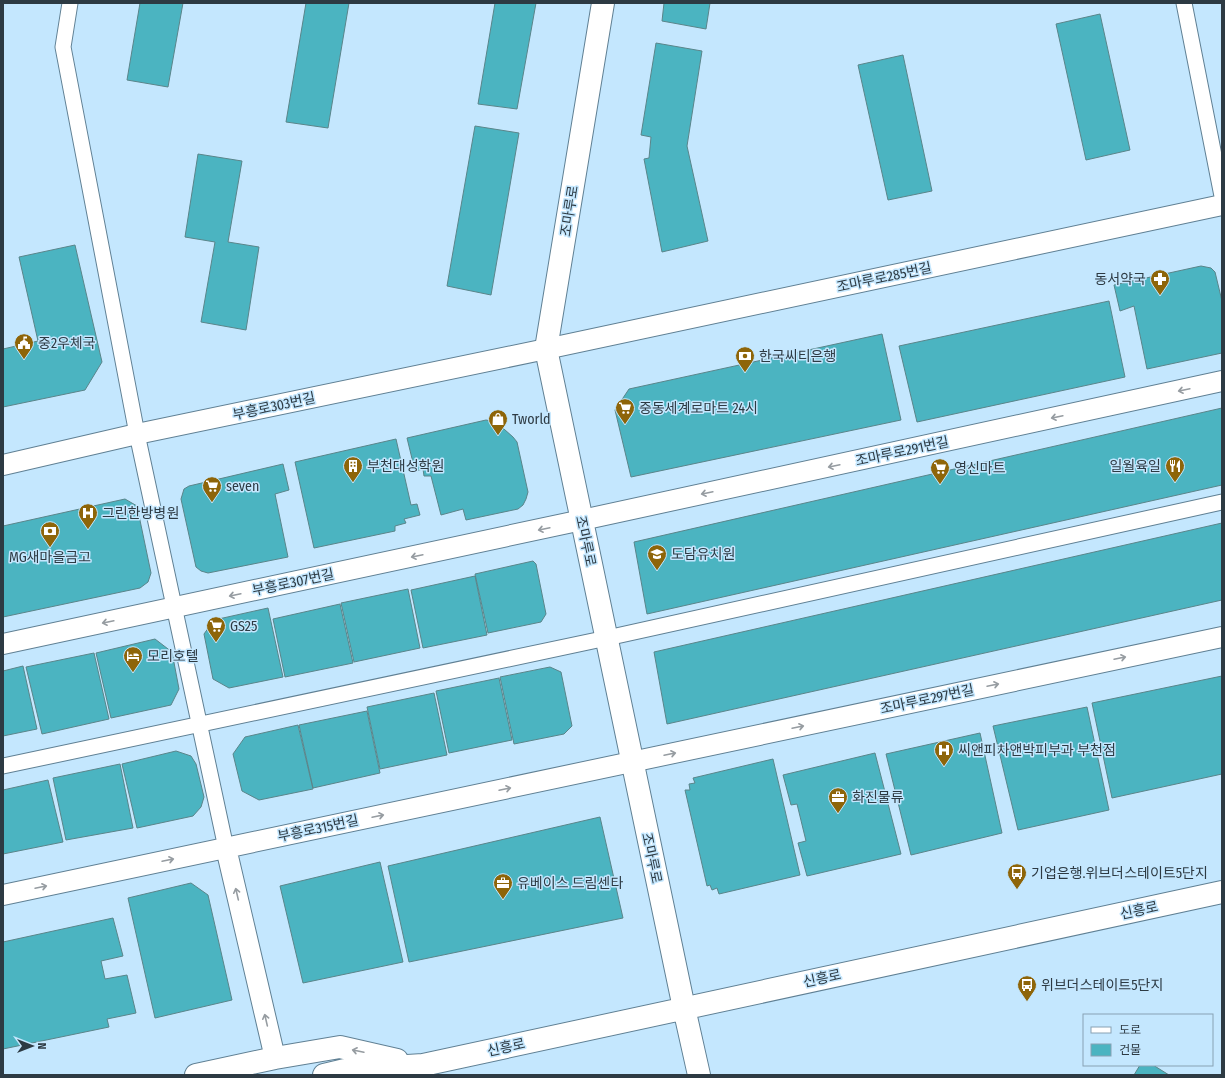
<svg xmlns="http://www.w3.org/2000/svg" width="1225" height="1078" font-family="'Fira Sans Condensed','Noto Sans KR',sans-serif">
<rect width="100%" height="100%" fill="#c4e7fe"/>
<path fill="#4bb4c1" stroke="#5a858a" d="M140,3H183L168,87L127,80Z
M306,3H349L328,128L286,122Z
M495,3H536L517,109L478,104Z
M664,3H710L706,29L662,21Z
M1100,14L1130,150L1086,160L1056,24Z
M656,43L702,51L687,146L708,241L662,252L644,159L649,158L651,137L641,135Z
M903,55L932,191L888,200L858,65Z
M475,126L519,133L491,295L447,286Z
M198,154L242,161L228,242L259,247L246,330L201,322L215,242L185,237Z
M75,245L102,362L85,390L3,407V349L38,341L19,257Z
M1201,266L1211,268L1215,272L1222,301V353L1147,369L1134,306L1120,311L1114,285Z
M1109,301L1125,377L917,422L899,346Z
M882,334L901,420L631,477L615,410L629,389Z
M1222,408V485L647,614L634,542Z
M486,420L496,422L513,437L517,442L528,492L526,499L523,505L518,509L466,520L463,509L441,515L431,476H424L423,469L415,471L407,438Z
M396,439L411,505L417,504L420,515L404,519L406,523L395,526V531L314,548L295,462Z
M283,464L289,490L275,494L288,557L208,573L201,571L196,567L181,499L184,489L189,486Z
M125,499L137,506L151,573L148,582L140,588L3,617V526Z
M1222,523V600L667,724L654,652Z
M533,561L536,564L546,614L541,622L488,633L475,574Z
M475,576L487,635L423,648L411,590Z
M408,589L420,648L354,662L341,603Z
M340,604L353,663L285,677L273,619Z
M268,608L283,677L229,688L213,679L204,634L214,620Z
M155,639L172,652L179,689L171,705L111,718L96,653Z
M94,653L109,719L42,734L26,667Z
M23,666L37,729L3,736V671Z
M550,667L561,672L572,726L564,734L514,744L500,677Z
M1222,676V774L1112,798L1092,703Z
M499,678L512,740L449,753L436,691Z
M434,693L447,755L380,769L367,707Z
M1087,707L1109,810L1018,830L993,726Z
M367,711L380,773L313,788L299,725Z
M298,725L313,789L259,800L242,791L233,754L245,737Z
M980,733L1002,833L911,855L886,754Z
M176,751L191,756L196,764L204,797L201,807L193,816L137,828L122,764Z
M875,753L901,854L807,876L798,843L806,841L797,804L791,805L783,775Z
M773,759L800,875L719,894L717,888L712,890L710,885L707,886L685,790H690L689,784L695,783L693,778Z
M120,764L133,828L66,840L53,778Z
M48,780L63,842L3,854V790Z
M600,817L623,918L409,962L388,866Z
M380,862L403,962L303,983L280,886Z
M191,883L208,895L232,1000L155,1018L128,898Z
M113,918L123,956L101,961L105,979L127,975L136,1013L107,1019L109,1027L3,1049V942Z
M1140,1065H1153L1169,1075H1134Z"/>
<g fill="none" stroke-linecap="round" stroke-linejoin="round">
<defs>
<path id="pedestrian" d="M70,3L63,47L137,434L226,848
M1184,3L1222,196
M3,766L607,638L1222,502"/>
<path id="minor" d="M3,465L137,434L546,349L1222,205
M3,644L582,520L1222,381
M226,848L275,1058
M3,895L1222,637"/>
<path id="tertiary" d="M603,3L546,349L684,1008L699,1075
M196,1075L275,1058L340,1047L397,1060
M324,1075L345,1070L423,1065L1222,892"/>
</defs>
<use href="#pedestrian" stroke="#608094" stroke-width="17"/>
<use href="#minor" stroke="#608094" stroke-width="22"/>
<use href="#tertiary" stroke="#608094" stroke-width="24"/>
<use href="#pedestrian" stroke="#fff" stroke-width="15"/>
<use href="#minor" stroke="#fff" stroke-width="20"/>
<use href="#tertiary" stroke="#fff" stroke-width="22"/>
</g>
<defs><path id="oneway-shaft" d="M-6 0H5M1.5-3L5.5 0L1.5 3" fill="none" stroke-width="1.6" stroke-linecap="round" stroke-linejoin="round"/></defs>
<g stroke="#969ca1">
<use href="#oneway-shaft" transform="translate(1184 390) rotate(168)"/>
<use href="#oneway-shaft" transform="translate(1057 417) rotate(168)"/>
<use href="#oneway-shaft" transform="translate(834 466) rotate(168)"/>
<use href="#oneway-shaft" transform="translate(707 493) rotate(168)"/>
<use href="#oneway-shaft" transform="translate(544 529) rotate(168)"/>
<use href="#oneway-shaft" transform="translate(417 556) rotate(168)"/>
<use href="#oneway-shaft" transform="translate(235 595) rotate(168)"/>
<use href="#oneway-shaft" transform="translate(108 622) rotate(168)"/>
<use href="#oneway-shaft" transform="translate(1120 658) rotate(-12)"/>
<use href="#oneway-shaft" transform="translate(993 685) rotate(-12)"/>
<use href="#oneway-shaft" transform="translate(798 727) rotate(-12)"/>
<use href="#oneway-shaft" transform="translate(670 754) rotate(-12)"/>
<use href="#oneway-shaft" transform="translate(505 789) rotate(-12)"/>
<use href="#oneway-shaft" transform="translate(378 816) rotate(-12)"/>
<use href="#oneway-shaft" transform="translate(168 860) rotate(-12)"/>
<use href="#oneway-shaft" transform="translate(41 887) rotate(-12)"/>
<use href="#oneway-shaft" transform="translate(237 894) rotate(-103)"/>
<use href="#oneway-shaft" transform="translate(266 1020) rotate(-103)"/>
<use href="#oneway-shaft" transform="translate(358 1051) rotate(-168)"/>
</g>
<defs>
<symbol id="pharmacy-pin" viewBox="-11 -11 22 30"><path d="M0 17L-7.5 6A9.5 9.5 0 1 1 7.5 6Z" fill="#8e6509" stroke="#c4e7fe"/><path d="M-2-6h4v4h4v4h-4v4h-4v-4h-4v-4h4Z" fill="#fff"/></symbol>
<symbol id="civic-pin" viewBox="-11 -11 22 30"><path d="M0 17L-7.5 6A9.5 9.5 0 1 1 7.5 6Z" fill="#8e6509" stroke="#c4e7fe"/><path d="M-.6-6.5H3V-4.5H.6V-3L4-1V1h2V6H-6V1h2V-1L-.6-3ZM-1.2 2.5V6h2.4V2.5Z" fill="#fff"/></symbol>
<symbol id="bank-pin" viewBox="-11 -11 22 30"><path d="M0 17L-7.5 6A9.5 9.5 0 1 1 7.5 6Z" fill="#8e6509" stroke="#c4e7fe"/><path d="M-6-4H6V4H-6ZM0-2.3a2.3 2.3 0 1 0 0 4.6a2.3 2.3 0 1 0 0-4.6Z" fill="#fff"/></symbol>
<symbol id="supermarket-pin" viewBox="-11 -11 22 30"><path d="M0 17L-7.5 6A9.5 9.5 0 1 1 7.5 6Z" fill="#8e6509" stroke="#c4e7fe"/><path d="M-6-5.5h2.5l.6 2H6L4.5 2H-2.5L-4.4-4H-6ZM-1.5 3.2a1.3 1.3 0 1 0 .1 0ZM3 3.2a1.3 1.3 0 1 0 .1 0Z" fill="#fff"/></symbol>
<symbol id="shop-pin" viewBox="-11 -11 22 30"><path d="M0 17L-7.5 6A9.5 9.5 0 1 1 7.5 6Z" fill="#8e6509" stroke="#c4e7fe"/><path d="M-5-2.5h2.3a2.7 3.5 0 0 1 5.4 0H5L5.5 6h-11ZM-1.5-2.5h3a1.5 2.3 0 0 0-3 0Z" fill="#fff"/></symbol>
<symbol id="building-pin" viewBox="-11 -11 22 30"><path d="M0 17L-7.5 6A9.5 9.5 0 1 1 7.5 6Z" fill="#8e6509" stroke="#c4e7fe"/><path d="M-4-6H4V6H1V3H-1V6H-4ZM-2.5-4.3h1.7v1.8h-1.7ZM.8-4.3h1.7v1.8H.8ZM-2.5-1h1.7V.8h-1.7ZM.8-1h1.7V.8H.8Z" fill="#fff"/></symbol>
<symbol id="restaurant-pin" viewBox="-11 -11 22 30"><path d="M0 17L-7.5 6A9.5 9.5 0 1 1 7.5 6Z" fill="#8e6509" stroke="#c4e7fe"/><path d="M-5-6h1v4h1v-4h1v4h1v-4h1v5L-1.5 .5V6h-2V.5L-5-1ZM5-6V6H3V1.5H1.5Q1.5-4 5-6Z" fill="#fff"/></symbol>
<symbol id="hospital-pin" viewBox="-11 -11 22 30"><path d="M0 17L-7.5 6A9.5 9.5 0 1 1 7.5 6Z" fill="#8e6509" stroke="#c4e7fe"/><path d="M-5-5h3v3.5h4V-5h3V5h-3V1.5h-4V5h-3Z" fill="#fff"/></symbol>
<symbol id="school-pin" viewBox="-11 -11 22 30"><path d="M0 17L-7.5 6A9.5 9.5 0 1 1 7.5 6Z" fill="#8e6509" stroke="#c4e7fe"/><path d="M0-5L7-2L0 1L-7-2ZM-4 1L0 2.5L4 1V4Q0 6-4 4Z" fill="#fff"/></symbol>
<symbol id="hotel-pin" viewBox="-11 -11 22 30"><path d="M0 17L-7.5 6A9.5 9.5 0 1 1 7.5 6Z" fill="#8e6509" stroke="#c4e7fe"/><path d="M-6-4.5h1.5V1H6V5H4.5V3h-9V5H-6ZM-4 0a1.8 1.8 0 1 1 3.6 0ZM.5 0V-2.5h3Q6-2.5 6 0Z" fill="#fff"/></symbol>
<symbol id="office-pin" viewBox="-11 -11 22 30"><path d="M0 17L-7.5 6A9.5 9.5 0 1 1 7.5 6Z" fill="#8e6509" stroke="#c4e7fe"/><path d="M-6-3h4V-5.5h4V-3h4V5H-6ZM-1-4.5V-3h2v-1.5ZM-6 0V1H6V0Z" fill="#fff"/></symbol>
<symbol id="bus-pin" viewBox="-11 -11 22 30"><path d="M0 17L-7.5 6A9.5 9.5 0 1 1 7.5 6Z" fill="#8e6509" stroke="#c4e7fe"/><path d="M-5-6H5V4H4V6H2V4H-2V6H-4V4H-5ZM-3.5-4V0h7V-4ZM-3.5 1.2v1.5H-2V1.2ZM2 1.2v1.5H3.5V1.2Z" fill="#fff"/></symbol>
</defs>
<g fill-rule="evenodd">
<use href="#pharmacy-pin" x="1149" y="268" width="22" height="30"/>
<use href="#civic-pin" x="13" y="332" width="22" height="30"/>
<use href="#bank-pin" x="734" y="345" width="22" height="30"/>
<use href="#supermarket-pin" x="614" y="397" width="22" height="30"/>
<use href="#shop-pin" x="487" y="408" width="22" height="30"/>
<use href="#building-pin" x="342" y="455" width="22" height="30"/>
<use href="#restaurant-pin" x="1164" y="455" width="22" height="30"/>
<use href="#supermarket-pin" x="929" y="457" width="22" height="30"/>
<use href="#supermarket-pin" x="201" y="475" width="22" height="30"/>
<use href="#hospital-pin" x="77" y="502" width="22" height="30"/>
<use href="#bank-pin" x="39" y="520" width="22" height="30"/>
<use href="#school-pin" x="646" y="543" width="22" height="30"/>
<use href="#supermarket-pin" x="205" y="615" width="22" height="30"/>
<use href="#hotel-pin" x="122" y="645" width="22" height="30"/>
<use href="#hospital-pin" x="933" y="739" width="22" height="30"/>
<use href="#office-pin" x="827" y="786" width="22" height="30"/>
<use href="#bus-pin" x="1006" y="862" width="22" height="30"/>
<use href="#office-pin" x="492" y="872" width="22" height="30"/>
<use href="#bus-pin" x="1016" y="974" width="22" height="30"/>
</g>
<g text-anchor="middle" stroke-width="3" stroke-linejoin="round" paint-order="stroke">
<g font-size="14" fill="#2d3a43" stroke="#c4e7fe">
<text transform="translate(569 211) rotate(-81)" y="5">조마루로</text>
<text transform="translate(884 277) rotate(-12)" y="5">조마루로285번길</text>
<text transform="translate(274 406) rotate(-12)" y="5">부흥로303번길</text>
<text transform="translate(902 451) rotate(-12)" y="5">조마루로291번길</text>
<text transform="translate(586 541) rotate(78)" y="5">조마루로</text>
<text transform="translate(293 582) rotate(-12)" y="5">부흥로307번길</text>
<text transform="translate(927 699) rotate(-12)" y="5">조마루로297번길</text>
<text transform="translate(318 828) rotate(-12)" y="5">부흥로315번길</text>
<text transform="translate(652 858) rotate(78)" y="5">조마루로</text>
<text transform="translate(1139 910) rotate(-12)" y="5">신흥로</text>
<text transform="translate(822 978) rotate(-12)" y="5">신흥로</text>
<text transform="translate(506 1047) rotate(-12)" y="5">신흥로</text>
</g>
<g font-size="14" fill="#2d3a43" stroke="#c4e7fe" text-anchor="start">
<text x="1146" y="284" text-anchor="end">동서약국</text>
<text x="38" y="348">중2우체국</text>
<text x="759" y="361">한국씨티은행</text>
<text x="639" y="413">중동세계로마트 24시</text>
<text x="512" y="424">Tworld</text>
<text x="367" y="471">부천대성학원</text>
<text x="1161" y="471" text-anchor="end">일월육일</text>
<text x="954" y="473">영신마트</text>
<text x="226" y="491">seven</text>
<text x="102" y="518">그린한방병원</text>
<text x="671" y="559">도담유치원</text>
<text x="50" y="562" text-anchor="middle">MG새마을금고</text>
<text x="230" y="631">GS25</text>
<text x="147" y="661">모리호텔</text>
<text x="958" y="755">씨앤피차앤박피부과 부천점</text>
<text x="852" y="802">화진물류</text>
<text x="1031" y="878">기업은행.위브더스테이트5단지</text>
<text x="517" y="888">유베이스 드림센타</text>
<text x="1041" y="990">위브더스테이트5단지</text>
</g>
</g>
<rect width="1225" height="1078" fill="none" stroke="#2d3a43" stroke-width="8"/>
<rect x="1083" y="1014" width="130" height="52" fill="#c4e7fe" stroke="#88a2b3"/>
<rect x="1091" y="1027" width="20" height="6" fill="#ffffff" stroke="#88a2b3"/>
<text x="1119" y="1034" font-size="12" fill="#2d3a43">도로</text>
<rect x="1091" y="1044" width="20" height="12" fill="#4bb4c1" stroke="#88a2b3"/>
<text x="1119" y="1054" font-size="12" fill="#2d3a43">건물</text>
<g transform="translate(32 1046) rotate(90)" stroke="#c4e7fe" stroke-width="3" paint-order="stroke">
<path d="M0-3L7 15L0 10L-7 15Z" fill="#2d3a43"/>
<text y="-6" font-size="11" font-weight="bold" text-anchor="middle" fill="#2d3a43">N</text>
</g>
</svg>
